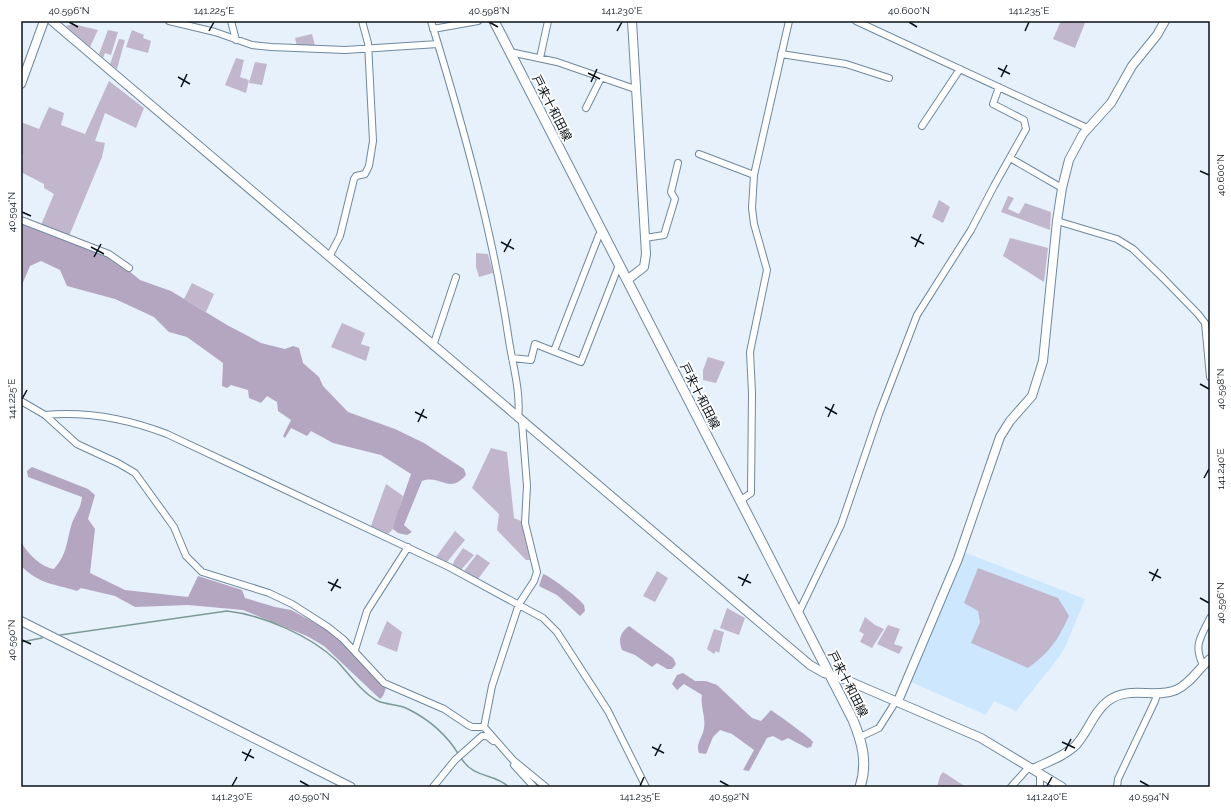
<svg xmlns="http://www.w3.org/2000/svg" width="1231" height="808" font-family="Raleway,'Noto Sans JP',sans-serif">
<rect width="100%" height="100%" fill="#e6f1fb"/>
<path fill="#cce7fe" d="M966,553L1085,599L1066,645L1059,657L1016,711L994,701L986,715L911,682Z"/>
<path fill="#c2b6cd" d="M1061,21H1079L1085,23L1075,48L1053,39Z
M73,24L98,30L90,47L66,26Z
M108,30L118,32L111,55L105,53L103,58L99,54Z
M132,30L144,35L143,38L151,41L148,53L126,47Z
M312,34L315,46H297L295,38Z
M119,39L125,40L117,69L110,64Z
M236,58L244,60L240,77L249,80L246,93L225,85Z
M255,62L267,64L262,85L249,83Z
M109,81L144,108L136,128L105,113L95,141L105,143L102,157L69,236L41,225L54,194L44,188V184L21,172L23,155L21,154V122L39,129L49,107L64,113L61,125L85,134Z
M1008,196L1014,198L1008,209L1019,214L1025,203L1051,212L1050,230L1001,212Z
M939,200L950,207L943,223L932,217Z
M1010,238L1048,248L1044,282L1003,256Z
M476,253L488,254L493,273L479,277L476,267Z
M192,283L214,294L206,312L184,299Z
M342,323L365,333L361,344L370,347L366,361L331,347Z
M708,357L725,362L716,383L703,380V370Z
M491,448L507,452L514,518L521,521L530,560H526L497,530L499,514L472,488Z
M386,484L403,496L393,529L388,534L371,526Z
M455,531L465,540L447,562L436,557Z
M463,548L474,555L461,570L453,565L454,561Z
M477,554L490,563L478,579L464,571Z
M978,568L1058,598L1069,616C1057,641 1051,651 1028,668L971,643L980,622L978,611L964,603Z
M657,571L668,578L655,602L643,596Z
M727,608L745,618L739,635L720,628Z
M865,617L875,625L884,629L872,648L860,642L864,634L859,631Z
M387,621L402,632L397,652L377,644Z
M888,625L900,629L894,644L903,647L899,654L877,644Z
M714,629L724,632L719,653L716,651L714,654L707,649Z
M943,772L966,787H937L940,776Z"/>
<path fill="#b4a6c1" d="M21,222L95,249L117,261L140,280L171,291L227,325L261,343L285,349L293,346L299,348L303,363L319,377L323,386L348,412L395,429L424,443L464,469L466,475C449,495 441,474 422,481L404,525L412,532L407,535L398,533L393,529L394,523L411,474L381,455L333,443L311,431L307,436L291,428L285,438L283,436L291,420L278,411L277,402L267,396L261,403L249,398L248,390L231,385L227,388L222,386L223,363L187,337L169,332L154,317L115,299L67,286L60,270L41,261L30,266L21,287Z
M32,467L88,489L95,495L88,519L95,529L90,573L125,590L188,597L198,576L242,590L245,598L275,607L291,610L330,631L386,688L383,696L380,699L324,646L307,636L243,610L188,605L135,607L115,596L81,588L77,591C52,583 41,585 21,566V542C28,554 41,567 54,569C68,553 66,542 72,523C76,513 81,508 82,497L28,477L27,471Z
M543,574C549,575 580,599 584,605C584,605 585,611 585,611L580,616L557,595L539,586Z
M629,626L673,658L676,664L672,669H667L657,663L652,667L635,655L622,650C618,639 620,633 629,626Z
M683,673L695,681H706L717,685L752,718L761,721L771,710C778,715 811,738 813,742L811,747L807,748L788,738L782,741L773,736L767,738L749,771L743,770L754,750L732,734L720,730L713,737L706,754L699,753C695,744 703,737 704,728C706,717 700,706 702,695L684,684L677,690L672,684L677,675Z"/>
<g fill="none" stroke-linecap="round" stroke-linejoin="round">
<path stroke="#7d9a96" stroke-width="1.5" d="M60,635L227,611C263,615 311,636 337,661C348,673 363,694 378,701C387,705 399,704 408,709C428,719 447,735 459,755
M21,642L42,638
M461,758C475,780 493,772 509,787"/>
<defs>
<path id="minor" d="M169,21L215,32L252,45L271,47L345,50L438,44
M231,21L236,40
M431,21C463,126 493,232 509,341C513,366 521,393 518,418
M856,21L1087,128
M433,29L478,21
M510,52L557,62L635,89
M781,54L846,64L889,78
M540,58L548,21
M586,108L601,78
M922,126L960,69
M699,154L754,175
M1010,158L1062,188
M21,220L109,254L129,268
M1057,221L1117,239L1133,249L1163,278L1198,314L1205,323L1210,377
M645,238L664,235L675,199L671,192L678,163
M329,257L340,236L354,179L356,176L365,174L369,166L373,141L368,43L362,21
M433,346L456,277
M554,351L599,235L603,233
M512,358L531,360L535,344L581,362L619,265
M21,401L45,415L77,444L118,463L135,473L174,527L186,556L202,572L269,593L292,604L328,627L343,639L384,683L444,709L468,725L472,727H484
M45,415C87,411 128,419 167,434L449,567L543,618L557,632L608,711L646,787
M522,422L527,486L525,523L537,572L534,581L519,604L492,686L484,727L513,760L546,787
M740,501L751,493L752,393L750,352L767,270L754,224L752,208L754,175L789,21
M798,614L841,525L879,414L917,315L971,230L994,186L1026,129L1024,120L993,104L999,87
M355,650L367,611L408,547
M1203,665C1193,645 1201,637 1210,618
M860,737L879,728L896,701
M514,765L534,787
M1040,773V787
M433,787L455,760L482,736H487L493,741
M1011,787L1029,767
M1117,787L1118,779L1155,701L1157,694"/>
<path id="tertiary" d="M52,21L810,665L824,673L844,679L981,738L1062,787
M21,84L44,21
M627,280L644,267L646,254L632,21
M21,621L351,787
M898,701L958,559L1000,437L1010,421L1032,396L1043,361L1057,221L1062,188L1069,160L1083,134L1111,103L1132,66L1157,35L1165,21
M1033,769C1047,762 1065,756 1076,745C1088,732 1094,711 1108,701C1129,685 1154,699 1176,690C1190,684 1199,668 1210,659"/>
<path id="secondary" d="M494,21L853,720C862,742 868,763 860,787"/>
</defs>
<use href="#minor" stroke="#6f889e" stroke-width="8"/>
<use href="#tertiary" stroke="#6f889e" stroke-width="10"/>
<use href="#secondary" stroke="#6f889e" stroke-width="11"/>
<use href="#minor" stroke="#fff" stroke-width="6"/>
<use href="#tertiary" stroke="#fff" stroke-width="8"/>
<use href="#secondary" stroke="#fff" stroke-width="9"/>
</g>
<path fill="none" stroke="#081119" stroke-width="1.5" d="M69,22L78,27M489,22L498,27M909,22L917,27M209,31L214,22M617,31L622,22M1025,31L1029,22M998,68L1010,74M588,73L600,79M178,77L190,84M1001,77L1007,65M591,82L597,69M181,87L187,74M1200,171L1209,175M22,212L31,216M911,237L924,244M501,242L514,249M91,247L104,254M915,247L921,234M504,252L511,239M94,257L101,244M1200,384L1209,389M22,399L27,390M825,407L837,414M415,412L427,418M828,417L834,404M418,422L424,409M1204,478L1209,469M1149,572L1161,578M738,577L751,583M1152,581L1158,569M328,582L341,588M742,586L748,574M331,591L338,579M1200,598L1209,603M22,640L31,644M1062,742L1075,748M652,747L664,753M1065,751L1071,739M242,752L254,758M655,756L661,744M245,761L251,749M300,781L309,786M720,781L729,786M1140,781L1149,786M232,786L237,777M640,786L644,777M1047,786L1052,777"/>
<g text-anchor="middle" stroke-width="4" stroke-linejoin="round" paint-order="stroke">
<g font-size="12" fill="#081119" stroke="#fff">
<text transform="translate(552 108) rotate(63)" y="4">戸来十和田線</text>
<text transform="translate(700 396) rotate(63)" y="4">戸来十和田線</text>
<text transform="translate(848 684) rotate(63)" y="4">戸来十和田線</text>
</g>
</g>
<rect width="1231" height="808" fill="none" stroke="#ffffff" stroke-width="44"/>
<rect x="22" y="22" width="1187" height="764" fill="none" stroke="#081119" stroke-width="1.5"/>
<g font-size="10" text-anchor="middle" fill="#081119">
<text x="69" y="14">40.596°N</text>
<text x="214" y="14">141.225°E</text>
<text x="489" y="14">40.598°N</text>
<text x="622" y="14">141.230°E</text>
<text x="909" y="14">40.600°N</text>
<text x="1029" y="14">141.235°E</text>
<text transform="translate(1220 175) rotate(-90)" y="4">40.600°N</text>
<text transform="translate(11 212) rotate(-90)" y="4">40.594°N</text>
<text transform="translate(1220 389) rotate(-90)" y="4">40.598°N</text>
<text transform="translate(11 399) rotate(-90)" y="4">141.225°E</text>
<text transform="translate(1220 469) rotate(-90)" y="4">141.240°E</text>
<text transform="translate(1220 603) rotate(-90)" y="4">40.596°N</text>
<text transform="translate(11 640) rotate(-90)" y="4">40.590°N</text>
<text x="232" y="800">141.230°E</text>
<text x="309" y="800">40.590°N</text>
<text x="640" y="800">141.235°E</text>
<text x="729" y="800">40.592°N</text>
<text x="1047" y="800">141.240°E</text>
<text x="1149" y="800">40.594°N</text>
</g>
</svg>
